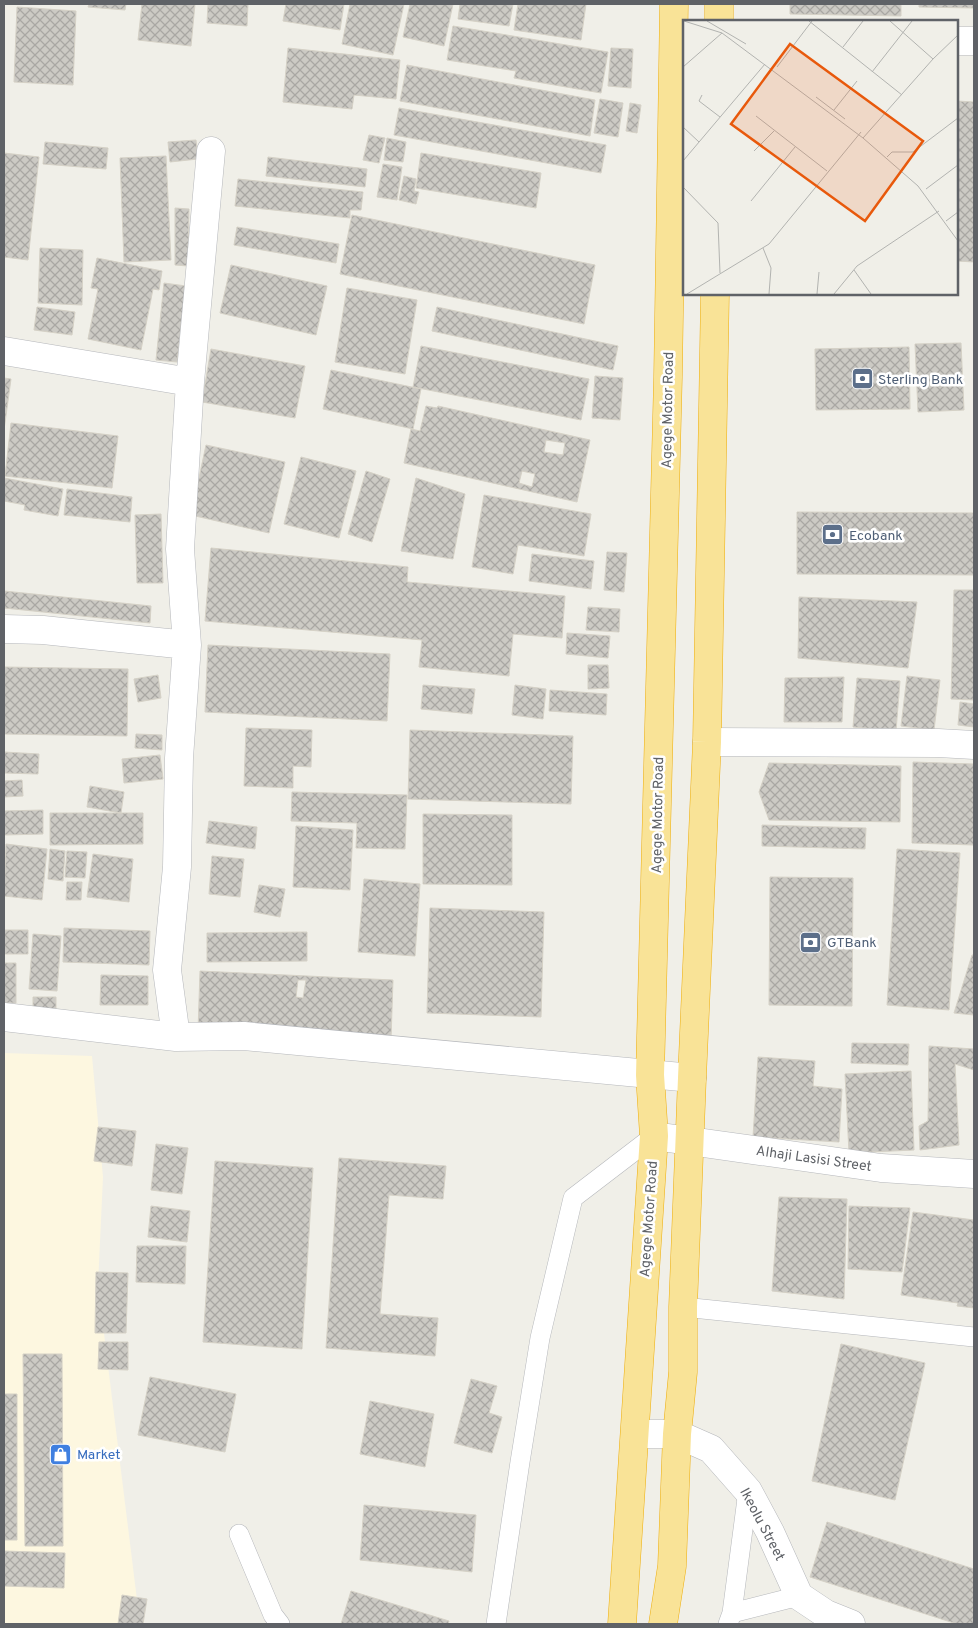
<svg xmlns="http://www.w3.org/2000/svg" width="978" height="1628" font-family="Overpass,sans-serif">
<defs>
<pattern id="building-cross-hatch" width="8" height="8" patternUnits="userSpaceOnUse" patternTransform="scale(1.25)"><rect width="8" height="8" fill="#cccac4"/><path d="M0 0l8 8M0 8l8-8" fill="none" stroke="#a9a7a3"/></pattern>
</defs>
<rect width="100%" height="100%" fill="#f0efe8"/>
<path fill="#fdf7e0" d="M4,1053L92,1056L103,1177L98,1285L140,1624H4Z"/>
<path fill="url(#building-cross-hatch)" stroke="#d5d1c6" fill-rule="evenodd" d="M89,4H126L125,10L88,7Z
M142,4H195L191,46L138,40Z
M208,4H248L247,26L207,23Z
M286,4H344L340,30L283,21Z
M350,4H404L393,55L342,44Z
M410,4H453L444,46L403,37Z
M460,4H513L509,26L458,19Z
M518,4H586L581,40L514,30Z
M790,4H901V16L790,14Z
M919,4H974V8L919,7Z
M17,7L76,11L73,85L14,82Z
M453,26L608,52L601,93L514,78L516,71L447,60Z
M288,48L400,60L396,99L354,95L352,109L283,102Z
M611,48L633,49L631,88L608,86Z
M407,65L595,100L590,136L400,101Z
M600,99L623,103L618,137L594,133Z
M957,101L974,102V262L957,261Z
M630,103L641,105L637,133L626,131Z
M399,108L606,145L601,173L394,135Z
M369,135L385,138L379,163L363,160Z
M387,138L406,142L403,162L384,160Z
M196,140L198,159L170,162L168,142Z
M45,142L108,148L106,169L43,164Z
M4,153L39,157L28,260L4,257Z
M421,153L541,173L536,208L416,188Z
M166,156L171,260L124,262L120,158Z
M268,157L367,169L365,187L266,176Z
M383,164L402,167L397,200L377,197Z
M404,176L416,179L414,191L419,192L416,204L399,200Z
M238,179L363,192L361,210H350V218L235,206Z
M175,208L189,209L188,266L175,265Z
M352,215L595,265L584,324L340,274Z
M237,227L339,244L336,263L234,245Z
M40,248L83,250L82,305L38,303Z
M97,258L162,271L159,290L153,289L141,350L88,339L98,289L91,288Z
M231,265L327,286L316,335L220,313Z
M164,283L186,286L177,362L156,360Z
M347,288L417,300L405,374L335,362Z
M37,307L75,312L72,335L34,330Z
M437,307L618,346L613,370L432,331Z
M961,343L964,410L918,412L915,344Z
M421,346L589,379L581,420L413,387Z
M909,347L910,409L816,410L815,349Z
M211,349L305,366L295,418L202,402Z
M331,370L421,389L413,429L323,409Z
M595,376L623,378L620,420L592,418Z
M4,378L11,379L4,430Z
M426,406L437,408L438,406L590,440L577,502L404,463L411,429L420,431ZM546,440L565,443L563,455L544,452ZM522,471L535,474L532,487L519,483Z
M11,423L118,436L112,488L5,476Z
M206,445L285,462L269,533L191,515Z
M301,457L356,471L339,538L284,524Z
M366,471L390,479L372,542L348,534Z
M4,478L63,489L58,516L24,510L25,505L4,501Z
M416,478L465,494L453,559L401,551Z
M67,489L132,497L130,522L64,515Z
M484,495L591,514L584,556L518,545L513,574L472,567Z
M797,512L974,513V575L797,574Z
M161,514L163,583H137L135,515Z
M211,548L408,567L407,582L565,596L562,638L513,634L509,676L419,667L422,640L205,621Z
M607,552L627,553L624,592L604,590Z
M532,554L594,561L591,589L529,581Z
M954,590H974V700L951,699Z
M4,591L151,606L150,623L4,608Z
M799,597L917,602L908,668L798,658Z
M588,607L620,609L619,632L586,630Z
M567,633L610,636L608,658L566,654Z
M208,645L390,654L387,721L205,712Z
M588,665H608L609,688L588,689Z
M4,667L128,669L127,736L4,734Z
M158,675L161,698L138,702L134,679Z
M907,676L940,680L934,730L901,726Z
M844,677L842,722H784L785,678Z
M857,678L900,681L896,731L853,727Z
M423,685L475,689L472,714L421,709Z
M515,685L546,689L543,719L512,715Z
M550,690L607,694L606,715L549,711Z
M960,702L974,704V727L958,725Z
M246,728L312,730L311,767L293,766V788L244,786Z
M410,730L573,736L571,804L408,799Z
M136,734L162,735V750L135,748Z
M4,752L39,754L38,774L4,773Z
M160,755L163,779L124,783L122,759Z
M913,762L974,764V845L912,843Z
M769,763L901,766L900,822L769,820L759,792Z
M22,780L23,796L4,797V781Z
M90,786L124,792L121,813L87,807Z
M292,792L407,795L405,849L356,848L357,823L291,821Z
M43,810V834L4,835V811Z
M50,813H143V844L50,845Z
M423,814L512,815V885L423,884Z
M209,821L257,827L255,849L206,843Z
M762,825L866,828L865,849L762,846Z
M296,826L353,830L350,890L293,887Z
M6,844L47,849L42,900L4,896Z
M50,849L65,851L63,881L48,879Z
M897,849L960,853L949,1010L887,1005Z
M67,851L87,852L85,878L65,877Z
M93,854L133,859L129,902L87,897Z
M212,856L244,859L240,897L209,894Z
M770,877L853,878L852,1006L769,1005Z
M364,879L420,884L415,956L358,952Z
M67,882H82L81,900H66Z
M259,885L285,889L280,917L254,912Z
M430,908L544,912L541,1017L427,1013Z
M64,928L150,931L149,965L63,962Z
M4,930H28V954H4Z
M307,932V961L207,962V933Z
M33,934L61,936L57,991L29,989Z
M972,955H974V1015L954,1013Z
M4,963H16V1003H4Z
M200,971L393,980L391,1040L198,1031ZM298,980H306L303,998L296,997Z
M101,975L148,976V1005H100Z
M33,997H56V1017L33,1016Z
M852,1043L909,1044L908,1065L851,1063Z
M929,1046L974,1049V1070L955,1064L959,1145L920,1150L919,1126L928,1121Z
M758,1057L815,1061L813,1086L842,1089L839,1142L753,1137Z
M911,1071L914,1150L849,1153L845,1074Z
M98,1127L136,1131L132,1166L94,1161Z
M156,1144L188,1148L182,1194L151,1190Z
M339,1158L446,1166L443,1199L389,1195L380,1314L438,1318L435,1356L326,1348Z
M215,1161L313,1168L302,1349L203,1342Z
M779,1197L847,1199L844,1299L772,1291Z
M151,1206L190,1211L187,1242L148,1237Z
M849,1206L910,1208L902,1272L848,1269Z
M913,1212L974,1220V1308L957,1306L958,1303L901,1295Z
M137,1246H186L185,1284L136,1282Z
M96,1272L128,1273L126,1333H95Z
M99,1342H128V1370L98,1369Z
M841,1344L925,1363L895,1500L812,1481Z
M23,1354H62L63,1546H25Z
M150,1377L236,1394L225,1452L138,1435Z
M471,1379L497,1386L489,1413L502,1417L492,1453L454,1443Z
M4,1394H17V1540H4Z
M370,1401L434,1414L425,1467L360,1454Z
M364,1505L476,1515L472,1572L360,1560Z
M827,1522L974,1569V1624H957L810,1577Z
M4,1551L65,1553L64,1588L4,1586Z
M351,1591L449,1621L448,1624H341Z
M122,1595L147,1599L143,1624H118Z"/>
<g fill="none" stroke-linecap="round" stroke-linejoin="round">
<defs>
<path id="lane" d="M683,1307L974,1337
M239,1534L273,1615L280,1624
M732,1613L799,1596
M496,1624L520,1462L540,1338L573,1198L654,1136
M728,1624L732,1613L748,1491"/>
<path id="street" d="M957,41H974
M4,351L190,382
M4,629L43,630L187,645
M707,742L938,743L974,745
M4,1017L176,1037L244,1036L692,1078
M176,1037L167,970L177,867L179,758L187,645L180,549L190,382L211,151
M654,1136L881,1168L974,1174
M635,1434H677L711,1449L748,1491L770,1532L799,1596L826,1614L851,1624"/>
<path id="highway" d="M719,4V21
M622,1624L654,1136L650,1075L668,377L674,4
M663,1624L672,1566L677,1434L683,1372V1307L692,1078L707,742L715,294"/>
</defs>
<use href="#lane" stroke="#b5b7bb" stroke-width="20"/>
<use href="#street" stroke="#b5b7bb" stroke-width="29"/>
<use href="#highway" stroke="#eeae0a" stroke-width="29"/>
<use href="#lane" stroke="#fff" stroke-width="19"/>
<use href="#street" stroke="#fff" stroke-width="28"/>
<use href="#highway" stroke="#f9e397" stroke-width="28"/>
</g>
<defs>
<symbol id="bank-square" viewBox="-11 -11 22 22"><rect x="-9" y="-9" width="18" height="18" rx="4" fill="#5c6f8a" stroke="#fff"/><path d="M-6-4H6V4H-6ZM0-2.3a2.3 2.3 0 1 0 0 4.6a2.3 2.3 0 1 0 0-4.6Z" fill="#fff"/></symbol>
<symbol id="shop-square" viewBox="-11 -11 22 22"><rect x="-9" y="-9" width="18" height="18" rx="4" fill="#3f7fe0" stroke="#fff"/><path d="M-5-2.5h2.3a2.7 3.5 0 0 1 5.4 0H5L5.5 6h-11ZM-1.5-2.5h3a1.5 2.3 0 0 0-3 0Z" fill="#fff"/></symbol>
</defs>
<g fill-rule="evenodd">
<use href="#bank-square" x="850" y="366" width="25" height="25"/>
<use href="#bank-square" x="820" y="522" width="25" height="25"/>
<use href="#bank-square" x="798" y="930" width="25" height="25"/>
<use href="#shop-square" x="48" y="1442" width="25" height="25"/>
</g>
<g text-anchor="middle" stroke-width="5" stroke-linejoin="round" paint-order="stroke">
<g font-size="14" fill="#4e5e75" stroke="#fff" text-anchor="start">
<text x="878" y="384">Sterling Bank</text>
<text x="849" y="540">Ecobank</text>
<text x="827" y="947">GTBank</text>
</g>
<g font-size="14" fill="#5f6267" stroke="#fff">
<text transform="translate(667 410) rotate(-89)" y="5">Agege Motor Road</text>
<text transform="translate(657 815) rotate(-89)" y="5">Agege Motor Road</text>
<text transform="translate(814 1158) rotate(8)" y="5">Alhaji Lasisi Street</text>
<text transform="translate(648 1219) rotate(-86)" y="5">Agege Motor Road</text>
<text transform="translate(763 1524) rotate(62)" y="5">Ikeolu Street</text>
</g>
<g font-size="14" fill="#366cbe" stroke="#fff" text-anchor="start">
<text x="77" y="1459">Market</text>
</g>
</g>
<g transform="translate(683 20)">
<rect width="275" height="275" fill="#f0efe8"/>
<path fill="none" stroke="#b2b3b0" stroke-width="1" d="M1,1L39,13L180,118L235,166L275,221M24,1L63,24M126,1L219,75M207,1L250,39M160,27L180,1M0,47L39,13M94,47L129,1M189,52L229,1M19,75L16,81L37,97M133,77L162,99M151,90L174,61M73,96L144,151M0,107L16,122M180,118L250,39L275,15M71,131L91,111M204,137L209,132H230L275,98M0,141L82,44M0,167L35,203L37,253M243,169L275,145M68,181L112,127M263,201L275,192M80,228L88,248L86,274M171,250L188,274M4,274L86,224L178,112M134,274L136,252M151,274L174,246L256,191"/>
<path fill="#e8590c" fill-opacity="0.15" stroke="#e8590c" stroke-width="2.5" d="M107,24L240,121L182,201L48,104Z"/>
<rect width="275" height="275" fill="none" stroke="#5f6267" stroke-width="2.5"/>
</g>
<rect width="978" height="1628" fill="none" stroke="#5f6267" stroke-width="10"/>
</svg>
